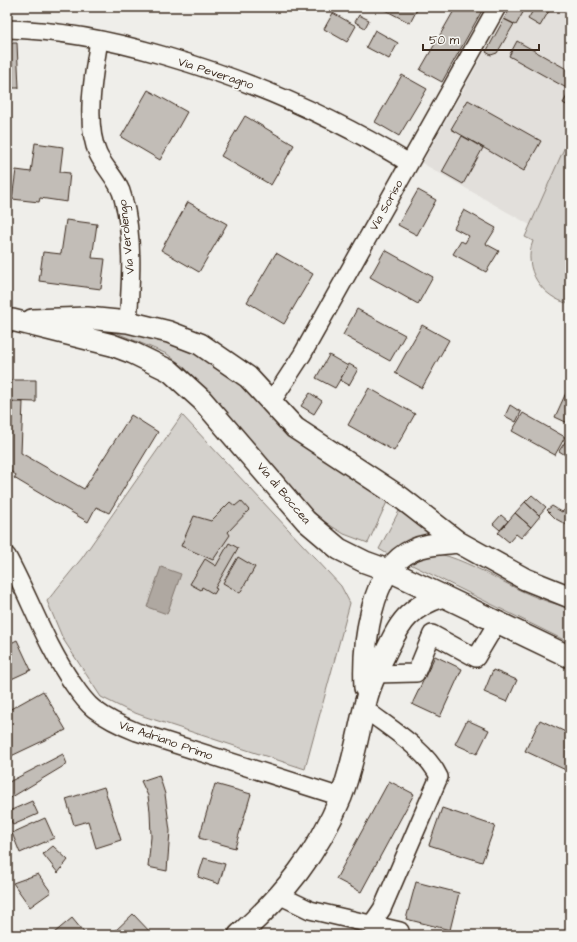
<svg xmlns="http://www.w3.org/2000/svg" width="577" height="942" font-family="'Architects Daughter',sans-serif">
<rect width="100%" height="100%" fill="#efeeea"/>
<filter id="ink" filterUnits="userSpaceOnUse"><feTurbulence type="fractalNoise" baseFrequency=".025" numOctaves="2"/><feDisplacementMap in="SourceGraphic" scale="8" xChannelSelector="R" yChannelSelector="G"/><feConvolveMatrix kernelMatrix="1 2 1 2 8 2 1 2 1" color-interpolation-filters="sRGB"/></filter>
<g filter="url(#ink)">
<path fill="#e2dfdb" d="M510,7H570V153L530,225L422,163Z"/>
<path fill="#d4d1cc" stroke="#887e75" d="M570,135V304C542,298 522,269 533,241L525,237Z
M100,326L160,335L220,363L298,441L387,502L368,543L344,534L325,522L309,508L230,416L185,368L167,354Z
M182,415L341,586L350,603L305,769L146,717L127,710L101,697L63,639L47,601L82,558Z
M399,511L435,535C416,537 402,540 391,556L379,549Z
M431,552C480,561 519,599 570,607V643L408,563Z"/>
<path fill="#afa8a1" stroke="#81766d" d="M161,567L181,574L167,614L147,607Z"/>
<path fill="#c2bdb7" stroke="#3b2a1e" d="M416,7L418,8L410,23L381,8Z
M456,7H484L442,82L420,70Z
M511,7H526L516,25L504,19Z
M535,7H541L549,11L540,26L528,19Z
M333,13L356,26L347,42L324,29Z
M359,15L369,20L365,28L355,22Z
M504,19L514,24L497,53L491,55L486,52Z
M375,30L398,43L389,59L366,47Z
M517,41L570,71V90L509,56Z
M7,43H17L19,88H7Z
M402,75L427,89L399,136L375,122Z
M148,90L187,112L160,160L121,137Z
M570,91V107L563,103Z
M468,100L541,141L524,171L451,129Z
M245,116L294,145L271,185L221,156Z
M462,136L483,148L463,184L442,172Z
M35,143L63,147L60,172L70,173L67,202L40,198L39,202L12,199L16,170L31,172Z
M418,190L436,200L417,235L398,225Z
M188,202L227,224L199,272L161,250Z
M464,210L496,228L486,244L499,251L486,272L453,254L461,241L465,243L469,236L454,228Z
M66,220L97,224L92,258L105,259L101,289L39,281L43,252L61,254Z
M385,250L433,277L418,304L370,277Z
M276,253L313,274L284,324L247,302Z
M357,309L405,335L390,361L343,335Z
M422,325L449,340L422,388L395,373Z
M329,355L348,366L335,388L316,378Z
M349,364L358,369L349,385L340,380Z
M7,380H36V402L7,401Z
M369,388L415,414L394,451L348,425Z
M569,389H570V398L565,395Z
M310,393L322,401L314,414L301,406Z
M565,395L570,398V424L555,417Z
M7,402H23L21,453L84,489L131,415L158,432L109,513L96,507L88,522L14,478L16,475L7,469Z
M510,405L521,412L516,422L505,416Z
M523,413L565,437L555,455L512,431Z
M567,439L570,441V458L559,451Z
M532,495L546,507L539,515L525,502Z
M241,501L249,510L228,532L230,535L213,560L181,546L194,516L211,521L230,502L235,506Z
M525,502L540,516L531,527L515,513Z
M552,506L562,512L567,508L570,511L569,526L556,519L547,510Z
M515,513L531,527L521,538L516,534L509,542L498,533Z
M501,515L508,521L500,530L493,524Z
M229,543L238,548L215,588L217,589L214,594L202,587L201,590L190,584L205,559L216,566Z
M238,557L255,567L240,593L223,583Z
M17,640L31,670L7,681V645Z
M435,656L462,669L440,717L412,704Z
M493,670L517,680L507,702L484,692Z
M43,691L66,730L7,758V711Z
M467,720L489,730L477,754L455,744Z
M540,720L570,734V772L525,751Z
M63,754L67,764L7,800V783Z
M159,775L165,794L170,831L167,871L148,867L151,837L150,811L148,796L141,781Z
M389,781L414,794L361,892L336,879Z
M215,784L251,794L235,848L199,838Z
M104,787L121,840L96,848L88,821L74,825L66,799Z
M32,801L38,814L13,825L7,812Z
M442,808L495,826L482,862L429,845Z
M45,818L54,838L20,853L12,833Z
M53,846L68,860L58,873L43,854Z
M7,847L12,855L7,859Z
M204,858L225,864L219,884L198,877Z
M38,874L51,892L30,907L13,883Z
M416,882L459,893L450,930L406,919Z
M133,914L153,935H116L114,932Z
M72,918L86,935H56L54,933Z"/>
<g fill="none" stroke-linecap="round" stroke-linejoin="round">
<defs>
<path id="minor" d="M7,29C61,30 114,41 165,56C252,81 332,116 409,163
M99,40C94,72 84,123 98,154C105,169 119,180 123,198C134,237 131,282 128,322
M272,401L302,355L497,7
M7,556C30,598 45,644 73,684C79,693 85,702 94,709C107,719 122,726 137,732L341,797
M375,674L416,673L432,634L476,658L498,621
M365,709C389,728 426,749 439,777L382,909L371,925
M279,895L310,910L400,931L399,935"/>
<path id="major" d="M12,320L112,345L133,353L170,371L202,400L306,521L339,549L365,562L390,571L443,596L570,657
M32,320L87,318L128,322L169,332L200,344L248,377L295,428L400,497L458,542L525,579L570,597
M365,688C363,647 369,569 413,550C427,543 443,544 458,542
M239,935C284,895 318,853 341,797C353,766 358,733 366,701C370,683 379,666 387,650C393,638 399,624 409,615C419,605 431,600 443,596"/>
</defs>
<use href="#minor" stroke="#3b2a1e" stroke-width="20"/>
<use href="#major" stroke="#3b2a1e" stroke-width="24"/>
<use href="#minor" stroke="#f6f6f2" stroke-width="17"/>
<use href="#major" stroke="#f6f6f2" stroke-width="21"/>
</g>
</g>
<g text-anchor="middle" stroke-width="3.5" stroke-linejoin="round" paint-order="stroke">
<g font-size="12" fill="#3b2a1e" stroke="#f6f6f2">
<text transform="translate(216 73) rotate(18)" y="4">Via Peveragno</text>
<text transform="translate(386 205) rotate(-61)" y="4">Via Soriso</text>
<text transform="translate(126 237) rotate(-96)" y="4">Via Verolengo</text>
<text transform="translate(284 493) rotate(50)" y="4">Via di Boccea</text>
<text transform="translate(166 740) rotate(19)" y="4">Via Adriano Primo</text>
</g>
</g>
<rect width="577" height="942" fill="none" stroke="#f6f6f2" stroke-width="24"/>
<rect x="12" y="12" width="553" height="918" fill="none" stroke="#3b2a1e" stroke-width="1.5" filter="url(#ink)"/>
<path d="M423 44v6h116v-6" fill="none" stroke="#3b2a1e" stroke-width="2"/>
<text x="429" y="44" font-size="12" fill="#3b2a1e" stroke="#f6f6f2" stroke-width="3" paint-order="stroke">50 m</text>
</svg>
